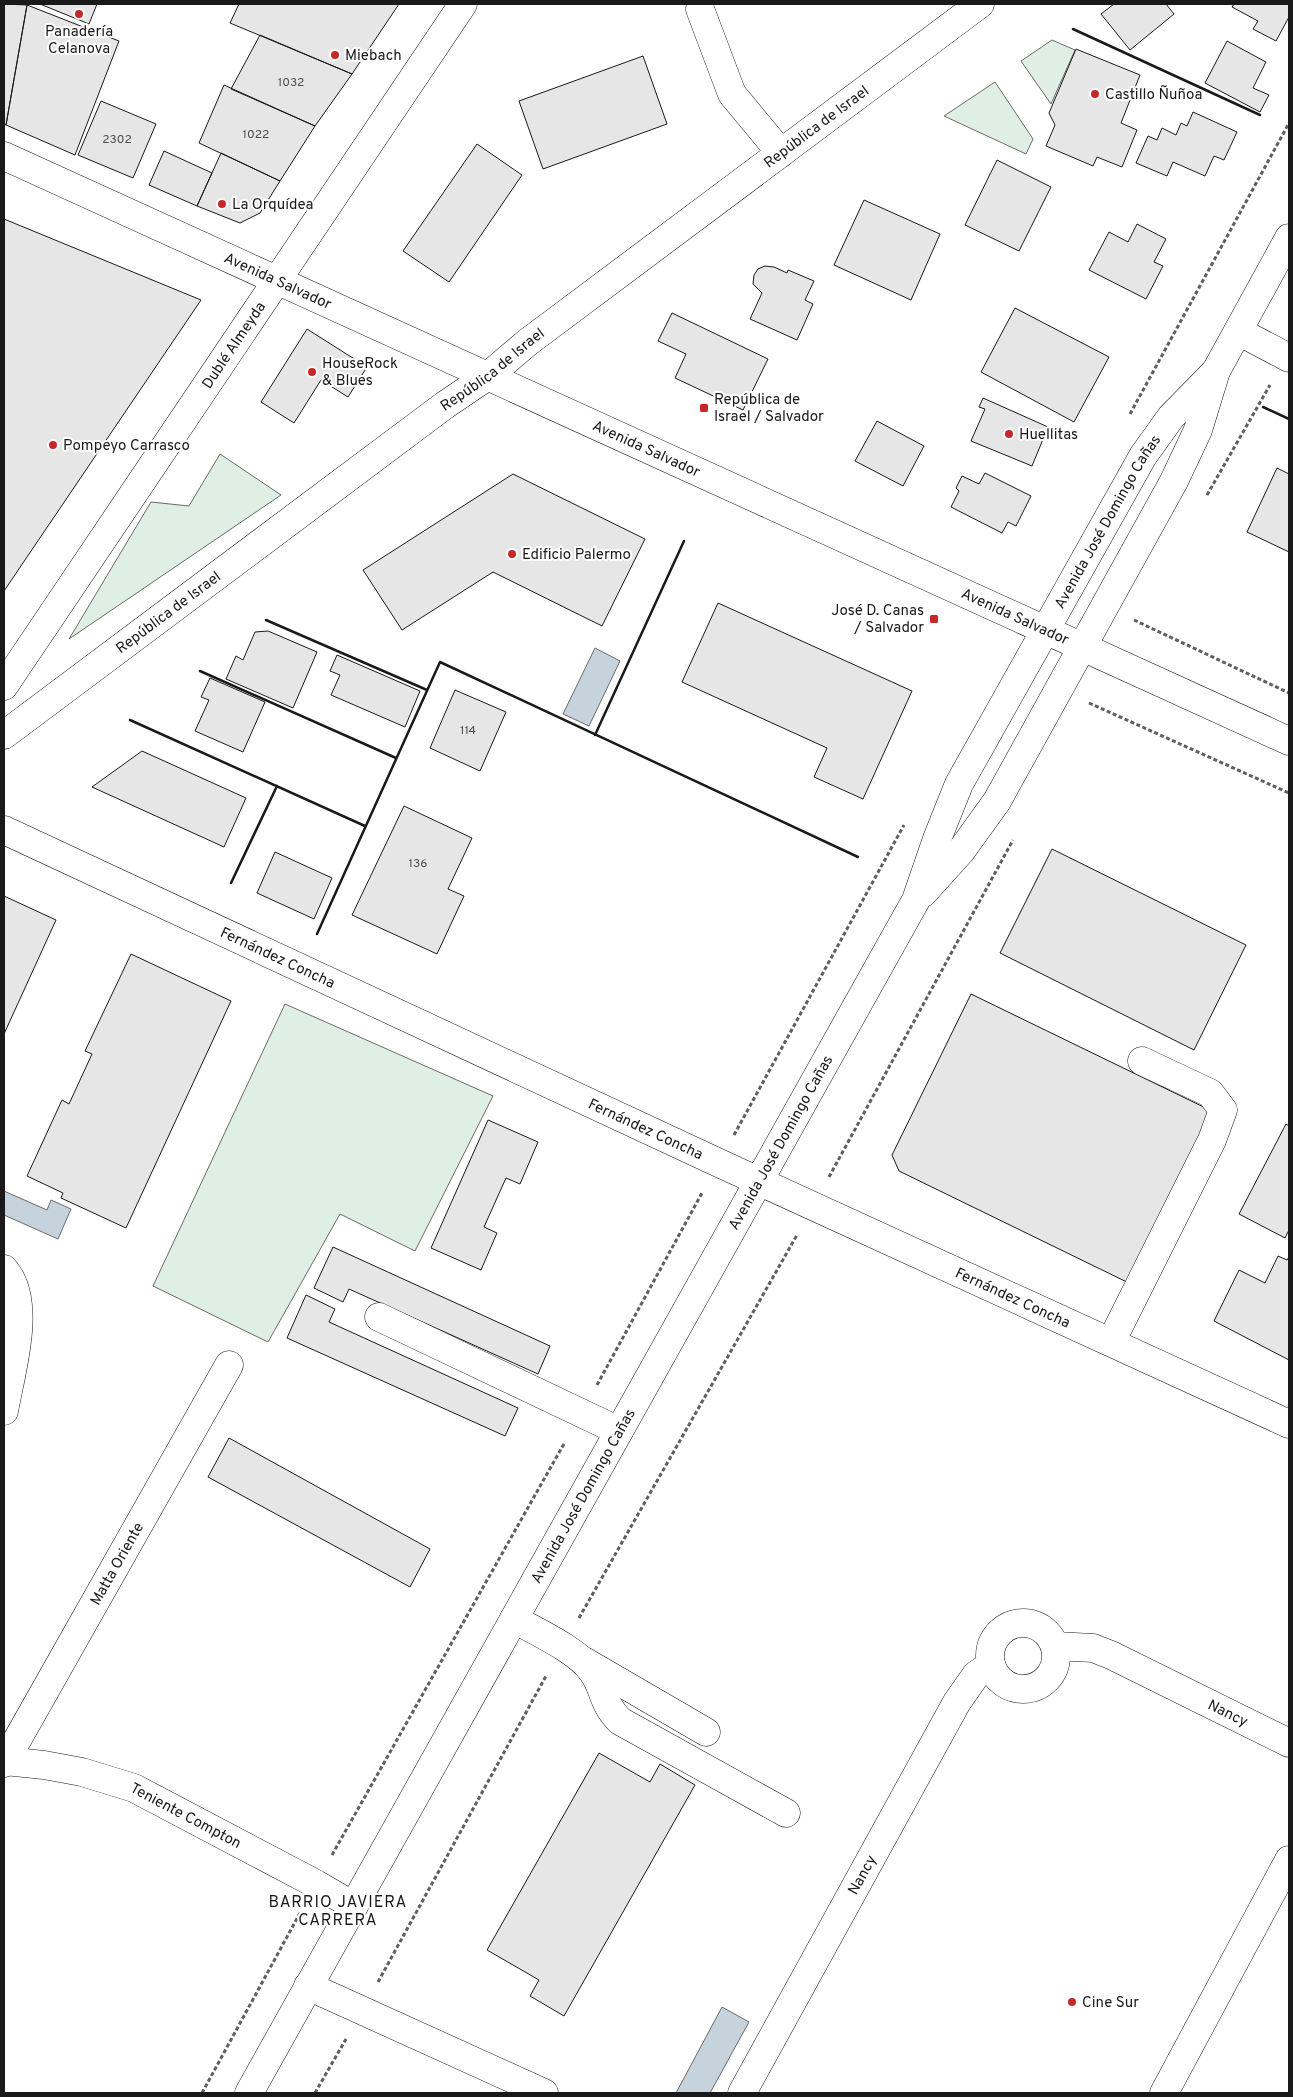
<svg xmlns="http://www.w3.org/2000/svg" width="1293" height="2097" font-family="Overpass,sans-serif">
<rect width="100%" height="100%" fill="#fff"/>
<path fill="#e0efe3" stroke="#6a6a6a" d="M1052,40L1075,50L1051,104L1021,61Z
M995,82L1033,139L1026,154L944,116Z
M220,454L281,495L69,639L151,502L189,506Z
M285,1004L493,1096L415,1251L340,1214L268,1342L153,1286Z"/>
<path fill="#c6d2dc" stroke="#6a6a6a" d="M595,648L620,661L589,726L563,714Z
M4,1191L47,1210L51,1200L71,1209L58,1239L4,1215Z
M722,2007L749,2022L710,2093H676Z"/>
<path fill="#e6e6e6" stroke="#1a1a1a" d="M4,4L27,5L6,125L4,124Z
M40,4H97L89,24Z
M239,4H399L352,74L230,23Z
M1114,4H1166L1174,14L1130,50L1101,14Z
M1234,4H1289V17L1276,41L1253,29L1258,21L1232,7Z
M27,5L119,41L75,155L6,125Z
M260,35L352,74L315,126L231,89Z
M1227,41L1266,62L1253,88L1269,95L1260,112L1205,83Z
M1076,49L1140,75L1121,123L1137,130L1122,167L1097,157L1093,166L1046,146L1055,125L1049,113Z
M643,56L667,124L543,169L519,101Z
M224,85L315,126L280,181L199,143Z
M101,101L156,124L133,178L78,155Z
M1193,112L1237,132L1224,160L1214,156L1205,176L1173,162L1167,176L1136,163L1148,136L1157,140L1162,128L1176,135L1181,123L1187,126Z
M477,144L522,175L449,282L403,251Z
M164,151L212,173L197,206L149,185Z
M221,153L280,181L260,213L240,223L197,206Z
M997,160L1051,187L1019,251L965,225Z
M864,200L940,234L911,300L834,265Z
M4,219L201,300L4,591Z
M1137,224L1166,239L1154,262L1163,266L1146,299L1089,270L1109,232L1128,242Z
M765,266L774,267L787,273L788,270L814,281L805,300L813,304L797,340L750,319L762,293L753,284L754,275L758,269Z
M1015,308L1109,357L1074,422L981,372Z
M672,313L768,359L743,410L675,378L686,354L658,341Z
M307,329L367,367L348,397L321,380L294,423L261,402Z
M983,398L1048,427L1032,466L971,441L985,409L979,407Z
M877,421L924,446L903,486L855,461Z
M1277,468L1289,474V552L1247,532Z
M985,473L1031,496L1016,526L1008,522L1002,533L951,507L959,491L956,488L962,476L979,484Z
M513,474L645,539L602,626L493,572L402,630L363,570Z
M718,603L912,691L863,799L814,777L827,748L682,682Z
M268,631L317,652L293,708L226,679L236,656L243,660L255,632Z
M337,655L420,691L405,727L331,695L340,675L330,671Z
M210,678L265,702L243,752L195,731L209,700L201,697Z
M455,690L506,712L480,771L430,748Z
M142,751L246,798L224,847L92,787Z
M404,806L472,838L448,889L464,896L437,954L352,915Z
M1052,849L1246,945L1194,1050L1000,953Z
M275,852L332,878L314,919L257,893Z
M4,896L56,920L4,1034Z
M131,954L231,1001L126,1228L61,1198L63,1193L27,1176L62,1100L69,1104L92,1054L85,1051Z
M971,994L1218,1114L1135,1286L899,1171L892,1155Z
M488,1120L538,1142L520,1184L506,1178L484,1227L497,1233L481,1270L431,1248Z
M1286,1124L1289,1126V1230L1285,1238L1239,1214Z
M333,1247L550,1346L538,1374L349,1289L343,1302L314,1288Z
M1278,1256L1287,1260L1289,1257V1360L1214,1321L1239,1270L1265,1283Z
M306,1295L335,1309L329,1322L518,1408L505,1436L287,1338Z
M229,1438L430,1549L410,1587L208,1477Z
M599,1753L650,1782L660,1764L695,1785L564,2016L530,1996L539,1980L487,1950Z"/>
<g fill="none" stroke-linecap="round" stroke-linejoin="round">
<defs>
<g id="minor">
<path d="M700,9L732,94L781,153"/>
<path d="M1238,331L1289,358"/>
<path id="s1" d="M4,735L445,405L488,376L528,342L980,4"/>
<path id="s2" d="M4,830L719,1163L1289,1424"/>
<path d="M923,893L961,851L997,801L1174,481L1198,430L1216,371L1289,238"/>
<path d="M4,1269C33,1302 11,1371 4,1411"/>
<path d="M379,1317L619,1431"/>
<path d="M1111,1342L1212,1140L1223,1110L1210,1093L1142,1061"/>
<path d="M514,1619C537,1632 577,1650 592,1671C605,1688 601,1702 620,1721L786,1813"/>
<circle cx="1023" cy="1656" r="33"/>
<path id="s3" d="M1055,1646L1093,1648L1111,1655L1289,1743"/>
<path d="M584,1661L706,1732"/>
<path id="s4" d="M5,1761L44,1765L82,1772L134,1788L316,1884L354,1906"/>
<path id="s5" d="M4,1763L229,1365"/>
<path d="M308,1986L544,2093"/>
<path id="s6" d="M249,2093L916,900L937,839L959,784L1143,456L1171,417L1216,371"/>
<path id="s7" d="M742,2093L957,1702L976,1675L991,1665"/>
</g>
<g id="major">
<path id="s8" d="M4,156L1289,741"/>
<path id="s9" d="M4,686L463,4"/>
<path d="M1164,2093L1289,1860"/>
</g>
</defs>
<use href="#minor" stroke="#1a1a1a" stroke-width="29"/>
<use href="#major" stroke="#1a1a1a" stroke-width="29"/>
<path stroke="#5f5f5f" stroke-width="3" stroke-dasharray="4 2.5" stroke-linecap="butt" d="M1130,414L1289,123
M1207,495L1270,385
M1134,620L1289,693
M1089,703L1289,793
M734,1135L904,825
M829,1177L1013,840
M597,1385L702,1193
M579,1618L797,1235
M332,1855L565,1442
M378,1982L546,1676
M202,2093L300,1913
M315,2093L346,2039"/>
<use href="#minor" stroke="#fff" stroke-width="28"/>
<use href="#major" stroke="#fff" stroke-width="28"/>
<path stroke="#1a1a1a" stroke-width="2.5" d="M1073,29L1260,115
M1263,407L1289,419
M266,620L427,690
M200,671L396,758
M130,720L365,826
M595,735L684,541
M231,883L277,786
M317,934L440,662L858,857"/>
</g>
<g fill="#c62828" stroke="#fff" stroke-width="2">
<circle cx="79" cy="14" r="5"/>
<circle cx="335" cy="55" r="5"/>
<circle cx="1095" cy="94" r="5"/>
<circle cx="222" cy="204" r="5"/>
<circle cx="312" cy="372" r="5"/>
<rect x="699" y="403" width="10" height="10" rx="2.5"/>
<circle cx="1009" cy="434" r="5"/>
<circle cx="53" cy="445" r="5"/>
<circle cx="512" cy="554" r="5"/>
<rect x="929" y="614" width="10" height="10" rx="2.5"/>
<circle cx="1072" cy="2002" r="5"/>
</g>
<g text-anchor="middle" stroke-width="4" stroke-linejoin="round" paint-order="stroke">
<g font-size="12" fill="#4d4d4d">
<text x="291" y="86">1032</text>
<text x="256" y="138">1022</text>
<text x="117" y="143">2302</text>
<text x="468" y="734">114</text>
<text x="418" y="867">136</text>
</g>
<g font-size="15" fill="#1a1a1a" stroke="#fff" text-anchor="start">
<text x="79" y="36" text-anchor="middle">Panadería<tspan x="79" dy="17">Celanova</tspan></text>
<text x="345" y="60">Miebach</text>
<text x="1105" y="99">Castillo Ñuñoa</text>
<text x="232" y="209">La Orquídea</text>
<text x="322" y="368">HouseRock<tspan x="322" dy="17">&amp; Blues</tspan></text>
<text x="714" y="404">República de<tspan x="714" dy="17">Israel / Salvador</tspan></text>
<text x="1019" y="439">Huellitas</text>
<text x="63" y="450">Pompeyo Carrasco</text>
<text x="522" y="559">Edificio Palermo</text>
<text x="924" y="615" text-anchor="end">José D. Canas<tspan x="924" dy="17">/ Salvador</tspan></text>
<text x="1082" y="2007">Cine Sur</text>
</g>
<g font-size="15" fill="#1a1a1a" stroke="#fff">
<text dy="5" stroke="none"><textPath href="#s1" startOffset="1015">República de Israel</textPath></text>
<text dy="5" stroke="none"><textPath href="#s8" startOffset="301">Avenida Salvador</textPath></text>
<text dy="5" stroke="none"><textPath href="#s9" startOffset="411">Dublé Almeyda</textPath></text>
<text dy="5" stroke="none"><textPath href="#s1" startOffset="610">República de Israel</textPath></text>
<text dy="5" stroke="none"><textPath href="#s8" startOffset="706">Avenida Salvador</textPath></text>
<text dy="5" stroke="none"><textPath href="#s6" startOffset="1792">Avenida José Domingo Cañas</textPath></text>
<text dy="5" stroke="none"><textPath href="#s1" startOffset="205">República de Israel</textPath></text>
<text dy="5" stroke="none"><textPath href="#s8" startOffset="1111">Avenida Salvador</textPath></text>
<text dy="5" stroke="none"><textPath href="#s2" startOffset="302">Fernández Concha</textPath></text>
<text dy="5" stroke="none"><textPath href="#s2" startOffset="708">Fernández Concha</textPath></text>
<text dy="5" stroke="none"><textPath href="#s6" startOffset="1089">Avenida José Domingo Cañas</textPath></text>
<text dy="5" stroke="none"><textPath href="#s2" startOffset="1112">Fernández Concha</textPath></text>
<text dy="5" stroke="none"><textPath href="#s6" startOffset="684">Avenida José Domingo Cañas</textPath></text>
<text dy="5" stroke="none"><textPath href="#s5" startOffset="229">Matta Oriente</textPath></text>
<text dy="5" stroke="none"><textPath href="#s3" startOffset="188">Nancy</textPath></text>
<text dy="5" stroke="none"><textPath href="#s4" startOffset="191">Teniente Compton</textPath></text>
<text dy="5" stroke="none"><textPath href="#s7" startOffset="249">Nancy</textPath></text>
</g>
<g font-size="16" letter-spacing="1" fill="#1a1a1a" stroke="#fff">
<text x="338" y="1907">BARRIO JAVIERA<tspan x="338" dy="18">CARRERA</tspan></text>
</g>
</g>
<rect width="1293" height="2097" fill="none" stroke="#1a1a1a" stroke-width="10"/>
</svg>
